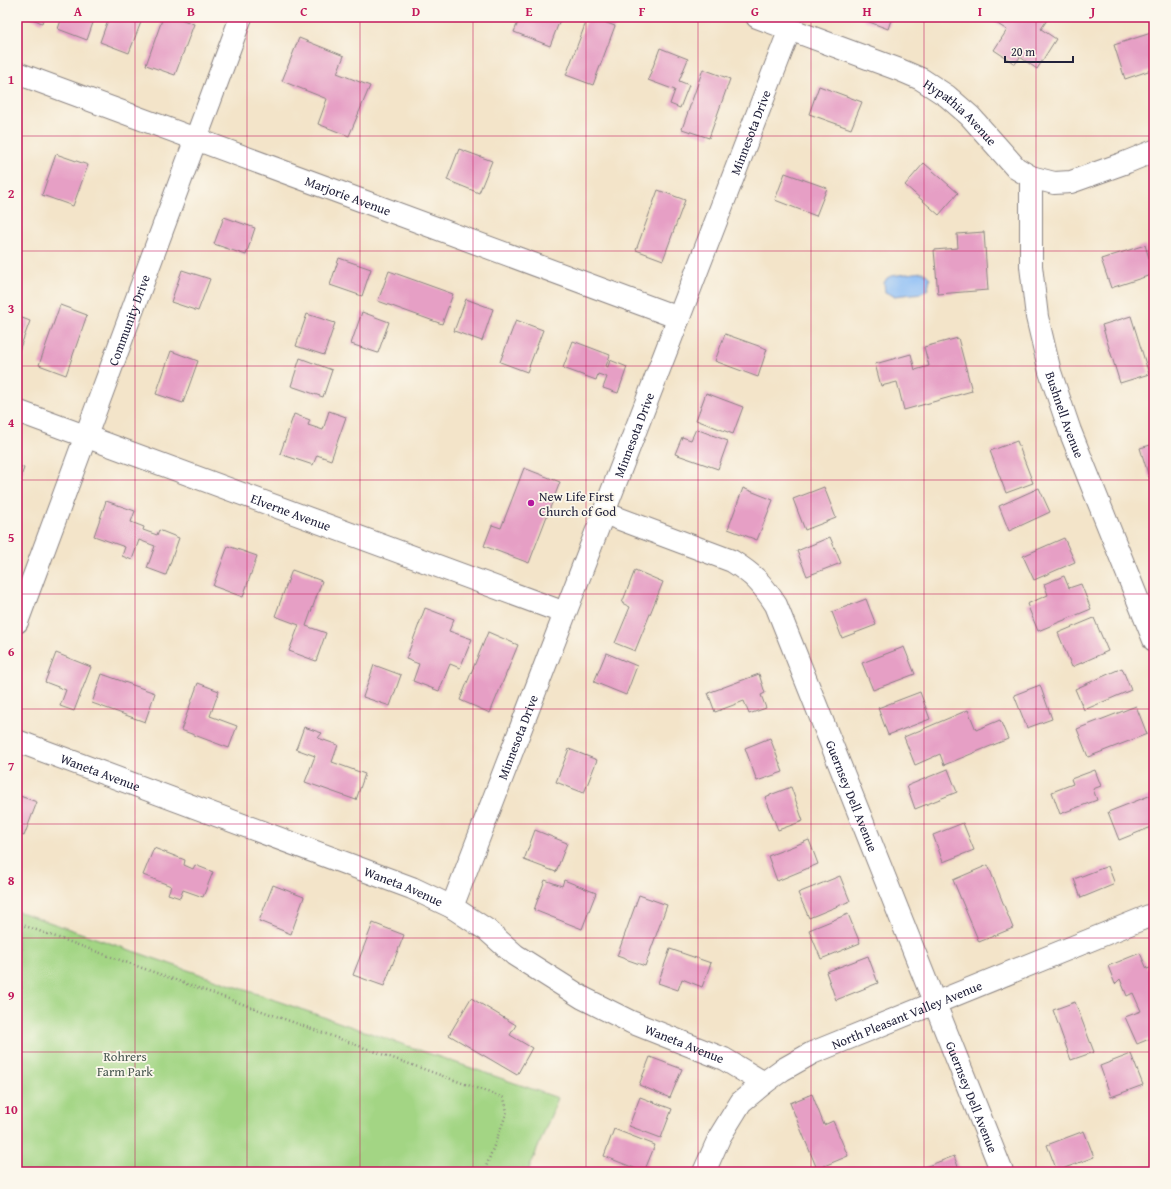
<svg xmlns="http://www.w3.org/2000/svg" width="1171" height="1189" font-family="'Gentium Book Plus',serif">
<rect width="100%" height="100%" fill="#fbf7ec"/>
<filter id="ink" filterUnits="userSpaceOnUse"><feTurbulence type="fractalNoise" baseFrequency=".025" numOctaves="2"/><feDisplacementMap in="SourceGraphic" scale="8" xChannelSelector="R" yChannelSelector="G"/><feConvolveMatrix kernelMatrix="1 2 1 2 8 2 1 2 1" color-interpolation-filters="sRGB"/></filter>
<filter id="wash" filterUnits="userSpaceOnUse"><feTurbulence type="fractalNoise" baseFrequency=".012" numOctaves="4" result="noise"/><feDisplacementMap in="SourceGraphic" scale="16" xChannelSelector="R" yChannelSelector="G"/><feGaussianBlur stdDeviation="0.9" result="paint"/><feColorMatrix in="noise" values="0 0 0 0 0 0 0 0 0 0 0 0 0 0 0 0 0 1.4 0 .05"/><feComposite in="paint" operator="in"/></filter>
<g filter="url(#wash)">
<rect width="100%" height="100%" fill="#f3e4c9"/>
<path fill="#a3d584" stroke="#627c60" d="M17,911L558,1098L528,1172H17Z"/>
<path fill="#88bbf6" stroke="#556e98" d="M922,272L926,274L930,278L928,289L922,293L894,296L885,292L884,283L887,278L891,276Z"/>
<g id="blocks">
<path fill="#e69fc5" d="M28,17H44L42,23Z
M62,17H95L87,40L58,29Z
M109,17H143L129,53L100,42Z
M163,17H175L194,24L175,75L146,65Z
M520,17H561L550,46L514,32Z
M588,17H591L615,26L593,85L566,75Z
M856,17H892L888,29Z
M987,17H1049L1041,29L1056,39L1037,69L1020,57L1015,64L994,50L1007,30Z
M1154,32V69L1125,79L1114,45Z
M299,38L344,56L337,73L370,86L349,136L318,124L327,99L282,81Z
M660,48L688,59L679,81L689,85L680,108L670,104L675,90L648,80Z
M703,69L730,79L709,138L682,129Z
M819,86L862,102L851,129L809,114Z
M459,149L492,161L479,193L447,180Z
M56,154L88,165L73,206L42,195Z
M924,163L958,193L939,215L905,185Z
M785,173L827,188L816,216L775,200Z
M658,190L685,200L663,260L636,250Z
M224,217L255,228L246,255L214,244Z
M984,232L988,290L938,294L934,250L958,248L957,234Z
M1145,245L1154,274L1111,288L1101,259Z
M339,258L371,269L362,296L330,285Z
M182,270L210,279L198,311L171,302Z
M389,271L453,294L442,324L378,301Z
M466,299L493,309L482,341L454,331Z
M60,305L87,315L66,375L39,365Z
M362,312L389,322L378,353L351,344Z
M307,314L335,323L324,355L296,346Z
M17,316L30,321L17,356Z
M1131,316L1149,374L1120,383L1102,325Z
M516,320L543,330L527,372L500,362Z
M725,334L767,349L758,377L715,361Z
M958,338L972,391L904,410L897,382L881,386L875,364L911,354L915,370L929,366L924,347Z
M573,341L610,355L606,366L608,367L610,360L627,367L618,393L603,388L607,377L598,374L596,380L563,368Z
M171,351L198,361L183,403L156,394Z
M300,358L332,370L323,397L291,386Z
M706,393L743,407L733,434L696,420Z
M329,411L346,417L331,460L317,455L313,465L280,454L294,414L310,420L308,425L323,430Z
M696,429L728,441L718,469L675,454L682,437L691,440Z
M1017,441L1033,483L1006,493L990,451Z
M1154,444V476L1149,477L1140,448Z
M17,465L24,468L17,488Z
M524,468L560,482L529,563L484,546L492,525L501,528Z
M824,487L836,518L805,530L793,499Z
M743,488L773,500L757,540L728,529Z
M1039,488L1050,512L1009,531L999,506Z
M106,501L135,511L131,522L144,527L143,530L157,535L159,530L179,538L166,575L147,568L155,546L139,540L132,560L122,556L125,547L94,536Z
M830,537L841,563L807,576L797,551Z
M1064,538L1075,562L1034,580L1023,556Z
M228,546L257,556L243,597L213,586Z
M292,570L322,581L306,626L326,633L316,661L289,651L299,625L275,616Z
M635,570L663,582L635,651L615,643L630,607L622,603Z
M1064,576L1069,588L1081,584L1091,609L1038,631L1027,604L1048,595L1044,584Z
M866,599L876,625L842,638L832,612Z
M425,608L454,619L449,631L472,639L460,668L450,664L439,691L413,681L419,664L406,659Z
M1094,618L1108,651L1072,667L1058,633Z
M488,632L518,645L490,713L460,700Z
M904,647L915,674L873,690L862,663Z
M56,653L91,667L74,711L60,706L66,690L45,682Z
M606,653L637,666L626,695L594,682Z
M374,665L401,675L390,706L363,697Z
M1122,668L1131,690L1084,710L1075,689Z
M102,674L155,693L145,722L92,703Z
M759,674L765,693L761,695L766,708L749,714L744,701L715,712L708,693Z
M198,683L219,691L210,716L237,726L229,748L181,730Z
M1040,685L1052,719L1027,728L1014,695Z
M920,692L930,719L888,735L878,708Z
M1136,706L1147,734L1088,757L1077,729Z
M968,710L976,730L1000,720L1008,739L944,765L940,754L915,765L904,737Z
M304,727L322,733L318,738L338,745L332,762L365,774L356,800L305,782L315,756L296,749Z
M770,738L783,772L757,781L745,748Z
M569,749L597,760L584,793L556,782Z
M948,769L957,792L915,809L907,786Z
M1095,770L1101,786L1093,789L1097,800L1060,814L1052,792L1073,784L1071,779Z
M791,787L803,821L778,830L765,797Z
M1154,794V826L1119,840L1108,812Z
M17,795L37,802L24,836L17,833Z
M963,823L974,850L943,862L933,835Z
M535,830L567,843L556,872L524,860Z
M809,840L818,864L777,881L768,856Z
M154,848L185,860L184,865L193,869L195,865L213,872L203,897L183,890L180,898L168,894L171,886L143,875Z
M988,865L1013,928L979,942L953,880Z
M1108,866L1115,884L1081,898L1074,879Z
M840,876L850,901L809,918L798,893Z
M545,880L562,886L564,880L596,893L582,929L534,910Z
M273,885L304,897L291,934L259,921Z
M639,895L667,905L645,966L617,956Z
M848,914L860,943L821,959L809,930Z
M373,923L404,935L384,986L353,975Z
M670,949L711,963L702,987L682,979L678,990L658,983Z
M1140,953L1147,969L1153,967L1154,968V1008L1151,1009L1154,1016V1037L1137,1044L1125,1017L1141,1011L1133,993L1127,996L1120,979L1115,984L1108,966Z
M868,956L878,983L836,1000L826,972Z
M471,998L516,1025L510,1035L532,1048L517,1075L449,1035Z
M1075,1002L1094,1052L1071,1060L1053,1010Z
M1131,1054L1143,1085L1111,1097L1100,1066Z
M650,1057L682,1069L670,1098L639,1085Z
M812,1094L824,1125L833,1121L848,1156L817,1169L790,1103Z
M640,1097L672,1109L661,1138L629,1126Z
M614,1129L655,1145L644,1172L604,1156Z
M1084,1131L1094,1157L1057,1171L1047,1145Z
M954,1156L960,1172H912Z"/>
</g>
</g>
<g filter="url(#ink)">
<use href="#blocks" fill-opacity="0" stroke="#8a8382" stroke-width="1"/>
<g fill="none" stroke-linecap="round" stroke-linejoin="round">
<defs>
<g id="minor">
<path id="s1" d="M757,17L900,70L921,79L947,96L970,116L1016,168L1031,177L1054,183L1071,182L1127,162L1154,151"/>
<path id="s2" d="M17,73L679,318"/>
<path id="s3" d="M1031,177V266L1037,317L1050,372L1070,431L1154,640"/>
<path id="s4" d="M17,411L565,613"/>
<path id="s5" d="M604,513L732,561C754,575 761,582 776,605L1002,1172"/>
<path id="s6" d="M17,622L241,17"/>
<path id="s7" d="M17,741L412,888L452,907L487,930L515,955L583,998L631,1022L724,1059L764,1083"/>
<path id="s8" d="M452,907L790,29"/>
<path id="s9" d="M704,1172L720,1136L741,1102L764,1083L782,1070L812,1053L1154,914"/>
</g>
</defs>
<use href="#minor" stroke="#8a8382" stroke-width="24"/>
<path stroke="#8a8382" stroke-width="2.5" stroke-dasharray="1 3" stroke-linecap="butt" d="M17,923L504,1098L507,1112L484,1172"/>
<use href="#minor" stroke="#fff" stroke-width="22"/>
</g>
</g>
<path fill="none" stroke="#c2185b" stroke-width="1" stroke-opacity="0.55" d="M135,17V1172M247,17V1172M360,17V1172M473,17V1172M586,17V1172M698,17V1172M811,17V1172M924,17V1172M1036,17V1172M17,136H1154M17,251H1154M17,366H1154M17,480H1154M17,594H1154M17,709H1154M17,824H1154M17,938H1154M17,1052H1154"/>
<circle fill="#b5179e" stroke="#fbf7ec" stroke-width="1.5" cx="531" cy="503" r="4"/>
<g text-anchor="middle" stroke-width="3.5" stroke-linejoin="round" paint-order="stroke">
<g font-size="13" fill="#22223b" stroke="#fbf7ec">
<text dy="5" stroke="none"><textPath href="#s1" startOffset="227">Hypathia Avenue</textPath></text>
<text dy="5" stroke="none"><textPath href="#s8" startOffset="830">Minnesota Drive</textPath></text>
<text dy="5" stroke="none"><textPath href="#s2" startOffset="353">Marjorie Avenue</textPath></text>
<text dy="5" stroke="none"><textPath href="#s6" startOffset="322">Community Drive</textPath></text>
<text dy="5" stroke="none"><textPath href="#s3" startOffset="242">Bushnell Avenue</textPath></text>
<text dy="5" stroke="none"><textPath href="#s8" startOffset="506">Minnesota Drive</textPath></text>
<text dy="5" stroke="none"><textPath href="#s4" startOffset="292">Elverne Avenue</textPath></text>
<text dy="5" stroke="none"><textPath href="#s8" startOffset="182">Minnesota Drive</textPath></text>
<text dy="5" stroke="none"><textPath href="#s7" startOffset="89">Waneta Avenue</textPath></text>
<text dy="5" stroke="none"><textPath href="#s5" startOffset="405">Guernsey Dell Avenue</textPath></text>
<text dy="5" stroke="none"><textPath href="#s7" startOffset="413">Waneta Avenue</textPath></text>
<text dy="5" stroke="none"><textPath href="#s9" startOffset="268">North Pleasant Valley Avenue</textPath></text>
<text dy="5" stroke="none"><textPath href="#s7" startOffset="737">Waneta Avenue</textPath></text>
<text dy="5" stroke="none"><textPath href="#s5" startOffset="729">Guernsey Dell Avenue</textPath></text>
</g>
<g font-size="13" fill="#22223b" stroke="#fbf7ec" text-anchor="start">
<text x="539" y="501">New Life First<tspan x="539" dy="15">Church of God</tspan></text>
</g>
<g font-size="13" fill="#495851" stroke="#fbf7ec">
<text x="125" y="1061">Rohrers<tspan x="125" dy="15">Farm Park</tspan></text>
</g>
</g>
<rect width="1171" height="1189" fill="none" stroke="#fbf7ec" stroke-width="44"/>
<path d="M1005 56v6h68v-6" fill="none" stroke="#22223b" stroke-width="2"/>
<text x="1011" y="56" font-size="12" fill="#22223b" stroke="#fbf7ec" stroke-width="3" paint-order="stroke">20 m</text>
<rect x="22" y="22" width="1127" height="1145" fill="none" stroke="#c2185b" stroke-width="1.5"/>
<g font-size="13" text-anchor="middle" font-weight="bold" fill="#c2185b">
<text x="78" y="16">A</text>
<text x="191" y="16">B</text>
<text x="304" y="16">C</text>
<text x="416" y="16">D</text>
<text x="529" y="16">E</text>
<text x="642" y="16">F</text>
<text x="755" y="16">G</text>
<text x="867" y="16">H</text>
<text x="980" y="16">I</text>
<text x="1093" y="16">J</text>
<text x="11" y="84">1</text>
<text x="11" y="198">2</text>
<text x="11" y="313">3</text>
<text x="11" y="427">4</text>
<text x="11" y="542">5</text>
<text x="11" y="656">6</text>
<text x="11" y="771">7</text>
<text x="11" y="885">8</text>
<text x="11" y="1000">9</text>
<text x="11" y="1114">10</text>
</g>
</svg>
